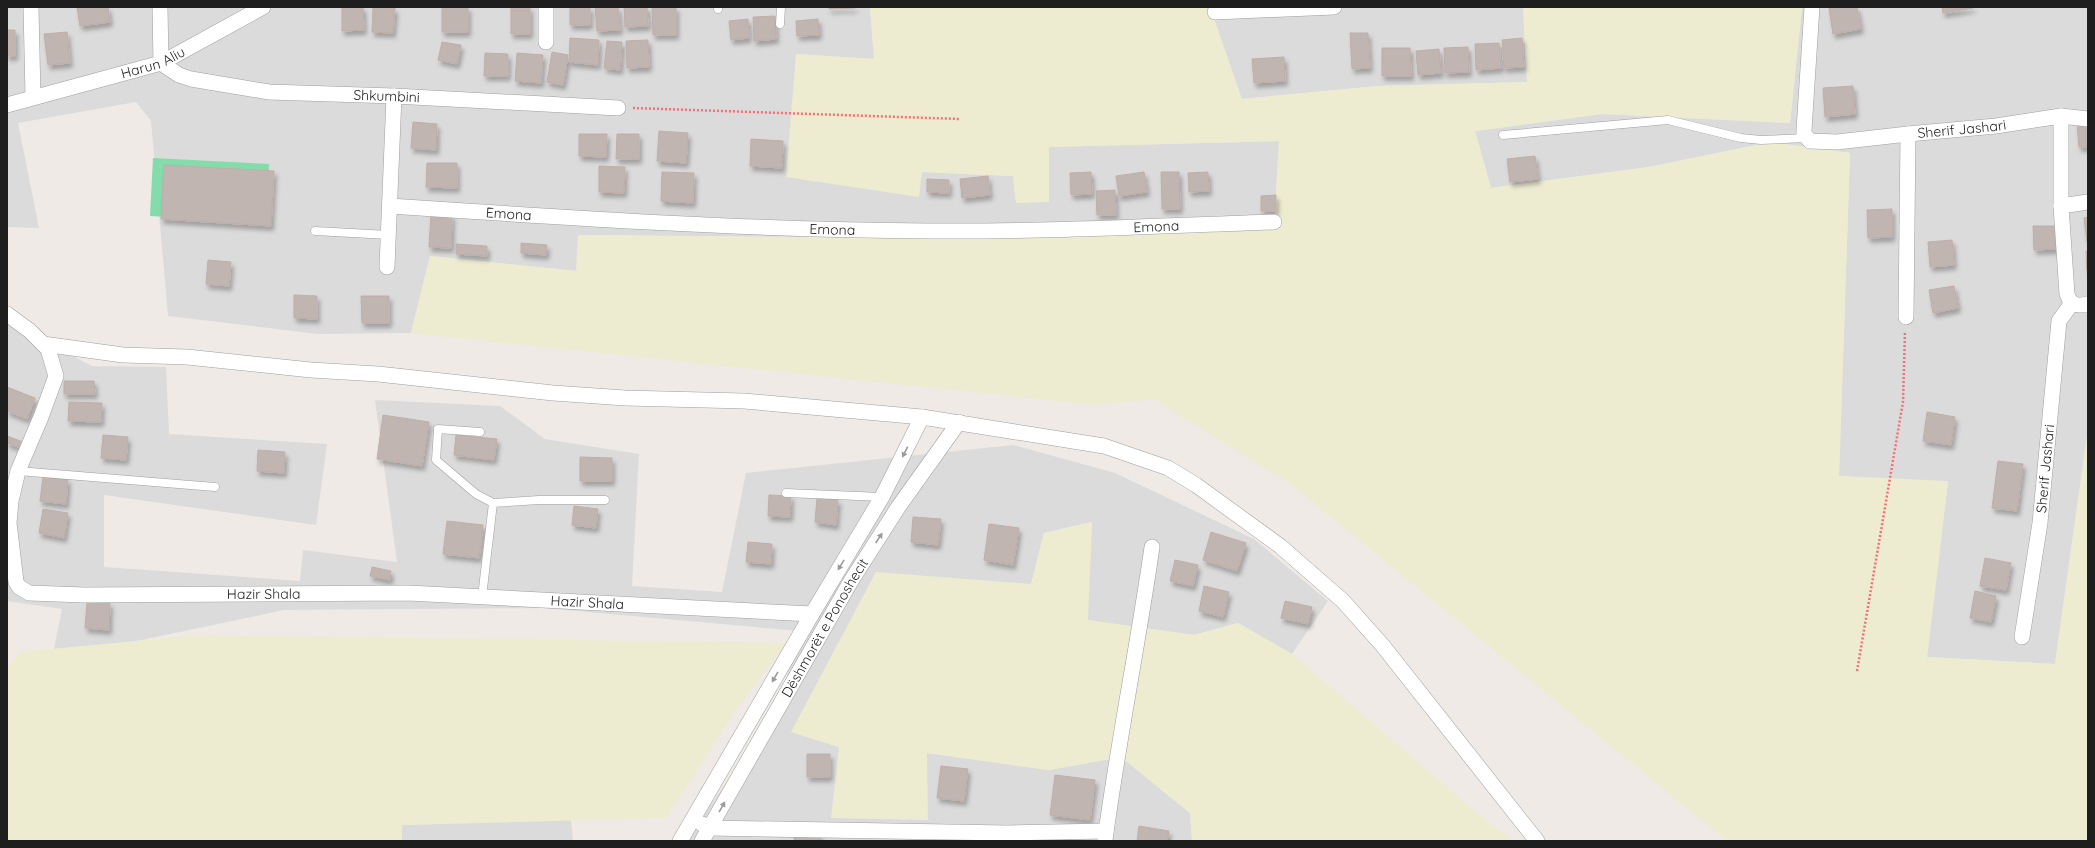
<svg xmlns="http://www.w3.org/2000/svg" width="2095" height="848" font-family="Quicksand,sans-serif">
<defs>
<filter id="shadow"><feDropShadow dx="2.5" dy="4.5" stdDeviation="2" flood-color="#0004"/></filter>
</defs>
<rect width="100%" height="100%" fill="#efeae5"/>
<path fill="#dcdbdb" d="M7,7H870L874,59L796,54L794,100L918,197L922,172L1013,176L1016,203L1049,201L1048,147L1279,141L1274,228L796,237L579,235L577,271L430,256L411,333L318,334L168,316L151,121L136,102L18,123L39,228L7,227Z
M1210,7H1523L1527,82L1378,86L1241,99Z
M1802,7H2088V429L2055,664L1927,657L1948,482L1839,476L1850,153L1771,142L1649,167L1491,188L1475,131L1602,114L1790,123Z
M7,323L92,366L166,367L169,434L327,444L316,525L104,495V567L300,581L303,550L397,562L375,400L500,406L545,439L639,454L632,586L722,592L746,473L1013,445L1115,473L1254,539L1328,601L1292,654L1238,623L1194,635L1087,620L1092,522L1044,533L1031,585L876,573L792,732L839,747L927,753L1049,770L1121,757L1190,813L1192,841H685L777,711L799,631L543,608L284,610L132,642L54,649L62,609L7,601Z
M571,820L573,841H402V825Z"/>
<path fill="#edebd0" d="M870,7H1210L1242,99L1378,86L1527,82L1523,7H1802L1790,123L1602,114L1475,131L1491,188L1649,167L1771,142L1850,153L1839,476L1948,481L1927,657L2055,664L2088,429V841H1727L1293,486L1154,399L1096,405L411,333L430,256L576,271L578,235L796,237L1274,228L1279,141L1049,147V202L1016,203L1013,176L922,172L919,197L786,177L796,54L874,59Z
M1092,522L1088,620L1194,635L1238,623L1292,654L1491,825L1516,841H1192L1190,813L1121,757L1049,770L927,753L928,820L831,818L839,747L791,732L876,572L1031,584L1044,533Z
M197,635L786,643L734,713L666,818L402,825V841H7V666L21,652Z"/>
<path fill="#84dcac" d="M153,158L269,164L266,222L150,216Z"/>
<path fill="#c0b5b1" stroke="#c0aea7" filter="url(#shadow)" d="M77,7H108L110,22L80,26Z
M342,7H363L364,30L342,31Z
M373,7L395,8L393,33L372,32Z
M442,7H468V32H442Z
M511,7H530V11H511Z
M570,7H590V25H570Z
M595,7H618L620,30L597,31Z
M624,7H647L648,26L625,27Z
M652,7H676V35H653Z
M829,7H855V8L829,9Z
M1857,7L1861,29L1833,34L1829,8Z
M1942,7H1973V8L1943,13Z
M511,11H530V34H511Z
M775,16L776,39L754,41L753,17Z
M748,19L749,38L731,40L729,21Z
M818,19L819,35L797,36L796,21Z
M7,30H15V56H7Z
M67,32L70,63L48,65L44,34Z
M1350,33H1368L1370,68L1352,69Z
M570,38L599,40L598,65L569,62Z
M1522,38L1524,67L1504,68L1502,40Z
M648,40L649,67L627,68L626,41Z
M607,41L622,42L620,70L604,68Z
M442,42L461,45L457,64L438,60Z
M1499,43L1501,68L1476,70L1475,44Z
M1468,47L1469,72L1445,73L1444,48Z
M1382,48H1410L1411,76H1382Z
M1439,49L1441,73L1418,75L1416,51Z
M552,52L568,55L563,85L547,82Z
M485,53L508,54V76H484Z
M517,53L543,55L541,83L515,81Z
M1284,57L1285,81L1254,83L1252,59Z
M1853,86L1855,114L1825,117L1823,88Z
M413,122L437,124L436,150L411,148Z
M2088,123V147H2079L2077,124Z
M659,131L688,133L686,163L657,161Z
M579,134H607L606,157L579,156Z
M617,134H639V159H616Z
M751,139L783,141L782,168L750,166Z
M1535,156L1538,179L1510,182L1507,159Z
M427,163H457V188L426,187Z
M164,165L274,171L271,226L161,219Z
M599,166L625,167L624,193L599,192Z
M662,172L694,173L693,203L661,201Z
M1091,172L1092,194L1071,195L1070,173Z
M1144,172L1147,192L1119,196L1116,176Z
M1161,172H1179L1180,209H1162Z
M1208,172L1209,191L1189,192L1188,173Z
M988,176L990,195L962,198L960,179Z
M927,179L949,180V193L927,192Z
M1115,190L1116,215H1097L1096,191Z
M1276,195V211H1261V196Z
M1892,209V237L1868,238L1867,210Z
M431,214L452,215L451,248L429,247Z
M2088,217V242H2087L2084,218Z
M2033,226H2057V249L2034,250Z
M1952,240L1954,265L1930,267L1928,242Z
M521,243L547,245L546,255L521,253Z
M456,244L487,246V256L456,254Z
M2086,251H2088V271H2087Z
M208,260L231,262L229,286L206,284Z
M1954,286L1958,308L1933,313L1929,290Z
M294,295L317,296V319L294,318Z
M361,296H389V323H362Z
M64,381H94L95,394H64Z
M7,387L35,398L27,419L7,411Z
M69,402L102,403L101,422L68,421Z
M1927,412L1955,417L1951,445L1923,441Z
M383,415L429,422L422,466L377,459Z
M103,435L128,437L126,460L101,458Z
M456,435L497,439L494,460L454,455Z
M7,436L23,442L21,448L7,443Z
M258,450L285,452L284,473L257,471Z
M580,457L612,458V481H580Z
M1998,461L2023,464L2017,511L1992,508Z
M43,477L68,479L66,504L40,501Z
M769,495L791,496L790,517L768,516Z
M817,498L838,500L836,525L815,522Z
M574,506L598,509L596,528L572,525Z
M43,509L68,513L64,538L39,533Z
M913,517L941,519L938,545L911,542Z
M447,521L483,525L479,558L443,554Z
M989,524L1019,528L1013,565L984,560Z
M1211,532L1246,543L1237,571L1203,560Z
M748,542L772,544L771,564L746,562Z
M1985,558L2011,563L2006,590L1980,586Z
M1175,560L1198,565L1193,586L1170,581Z
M372,567L391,571L390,580L370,576Z
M1204,586L1229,592L1223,617L1199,611Z
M1975,591L1996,596L1991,622L1970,618Z
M1285,601L1312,607L1308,624L1281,618Z
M87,602L110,603L109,630L85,628Z
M807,754H830V777H807Z
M941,766L968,769L964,801L937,798Z
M1055,775L1095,780L1090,820L1050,815Z
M1139,826L1169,831L1167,841H1137Z
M795,832L821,835L820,841H794Z
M961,836H977V841H961Z
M989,837L1022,841H988Z
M1053,838L1074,840V841H1052Z"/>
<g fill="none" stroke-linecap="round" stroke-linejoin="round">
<defs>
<path id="lane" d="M718,7V9
M780,24L781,7
M1503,135L1668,120L1741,138L1761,140L1807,138
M315,231L389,235
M480,432L438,429L436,460L476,494L493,503
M18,471L215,487
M786,493L882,497
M482,597L493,503L539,500H605"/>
<g id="street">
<path d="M31,7L33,97"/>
<path id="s1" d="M160,7L161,63L179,75L191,79L269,92L394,96L618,108"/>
<path d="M546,7V42"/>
<path id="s2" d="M1812,7L1804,130V134L1810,141L1837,142L1908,134L1996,126L2061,116V206L2067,294C2071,306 2077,306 2088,304"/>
<path d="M1215,12L1334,7"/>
<path id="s3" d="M7,105L161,63L263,7"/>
<path d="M2061,116L2088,119"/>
<path id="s4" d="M390,206C569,218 748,230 928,231C1043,232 1159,226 1274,222"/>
<path d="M2061,206L2088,202"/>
<path d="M387,267L394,96"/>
<path id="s5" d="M7,314L30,331L48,349L56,376L41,417L18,471L11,501L9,523L16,582L19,587L29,593L84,595L408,593L812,614"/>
<path d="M1906,317L1908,134"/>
<path d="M43,344L123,355L187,357L311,370L378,374L553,393L625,398L744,401L922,417L1104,446L1168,468L1196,485L1280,546L1343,601L1383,646L1537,841"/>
<path id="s6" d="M2022,637L2040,523L2059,321L2072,303"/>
<path d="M702,824L710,828L1007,833L1106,831"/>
<path d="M1105,840C1118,742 1138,645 1152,547"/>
<path d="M680,841L812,614L882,497L922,417"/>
<path id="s7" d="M702,841L851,581L899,506L959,422"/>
</g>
</defs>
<use href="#lane" stroke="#9f9f9f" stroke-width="9"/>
<use href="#street" stroke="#9f9f9f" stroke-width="16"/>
<path stroke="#f66e76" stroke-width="2.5" stroke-dasharray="2 2" stroke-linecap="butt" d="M633,108L960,119
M1857,671L1903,402L1905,331"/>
<use href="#lane" stroke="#fff" stroke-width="8"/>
<use href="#street" stroke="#fff" stroke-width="15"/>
</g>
<defs><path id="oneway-solid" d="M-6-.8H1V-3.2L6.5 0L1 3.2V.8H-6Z"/></defs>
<g fill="#9a9a9a">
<use href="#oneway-solid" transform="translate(905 452) rotate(117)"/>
<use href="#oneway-solid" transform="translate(879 538) rotate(-57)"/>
<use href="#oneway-solid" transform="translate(841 565) rotate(121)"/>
<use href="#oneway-solid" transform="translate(775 677) rotate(120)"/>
<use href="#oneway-solid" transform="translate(722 807) rotate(-60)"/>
</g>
<g text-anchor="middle" stroke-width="4" stroke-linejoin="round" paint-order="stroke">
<g font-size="14" fill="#1e1e1e" stroke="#fff">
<text dy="5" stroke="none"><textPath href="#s3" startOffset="152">Harun Aliu</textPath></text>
<text dy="5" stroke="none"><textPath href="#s1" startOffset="287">Shkumbini</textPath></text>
<text dy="5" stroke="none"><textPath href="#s2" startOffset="289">Sherif Jashari</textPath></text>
<text dy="5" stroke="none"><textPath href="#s4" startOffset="119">Emona</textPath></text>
<text dy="5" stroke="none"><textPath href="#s4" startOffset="767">Emona</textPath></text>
<text dy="5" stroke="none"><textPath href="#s4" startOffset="443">Emona</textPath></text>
<text dy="5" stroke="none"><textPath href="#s6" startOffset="170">Sherif Jashari</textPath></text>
<text dy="5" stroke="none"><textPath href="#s5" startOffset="549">Hazir Shala</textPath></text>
<text dy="5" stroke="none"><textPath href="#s5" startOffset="873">Hazir Shala</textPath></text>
<text dy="5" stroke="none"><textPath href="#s7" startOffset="246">Dëshmorët e Ponoshecit</textPath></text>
</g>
</g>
<rect width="2095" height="848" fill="none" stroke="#1e1e1e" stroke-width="16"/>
</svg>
